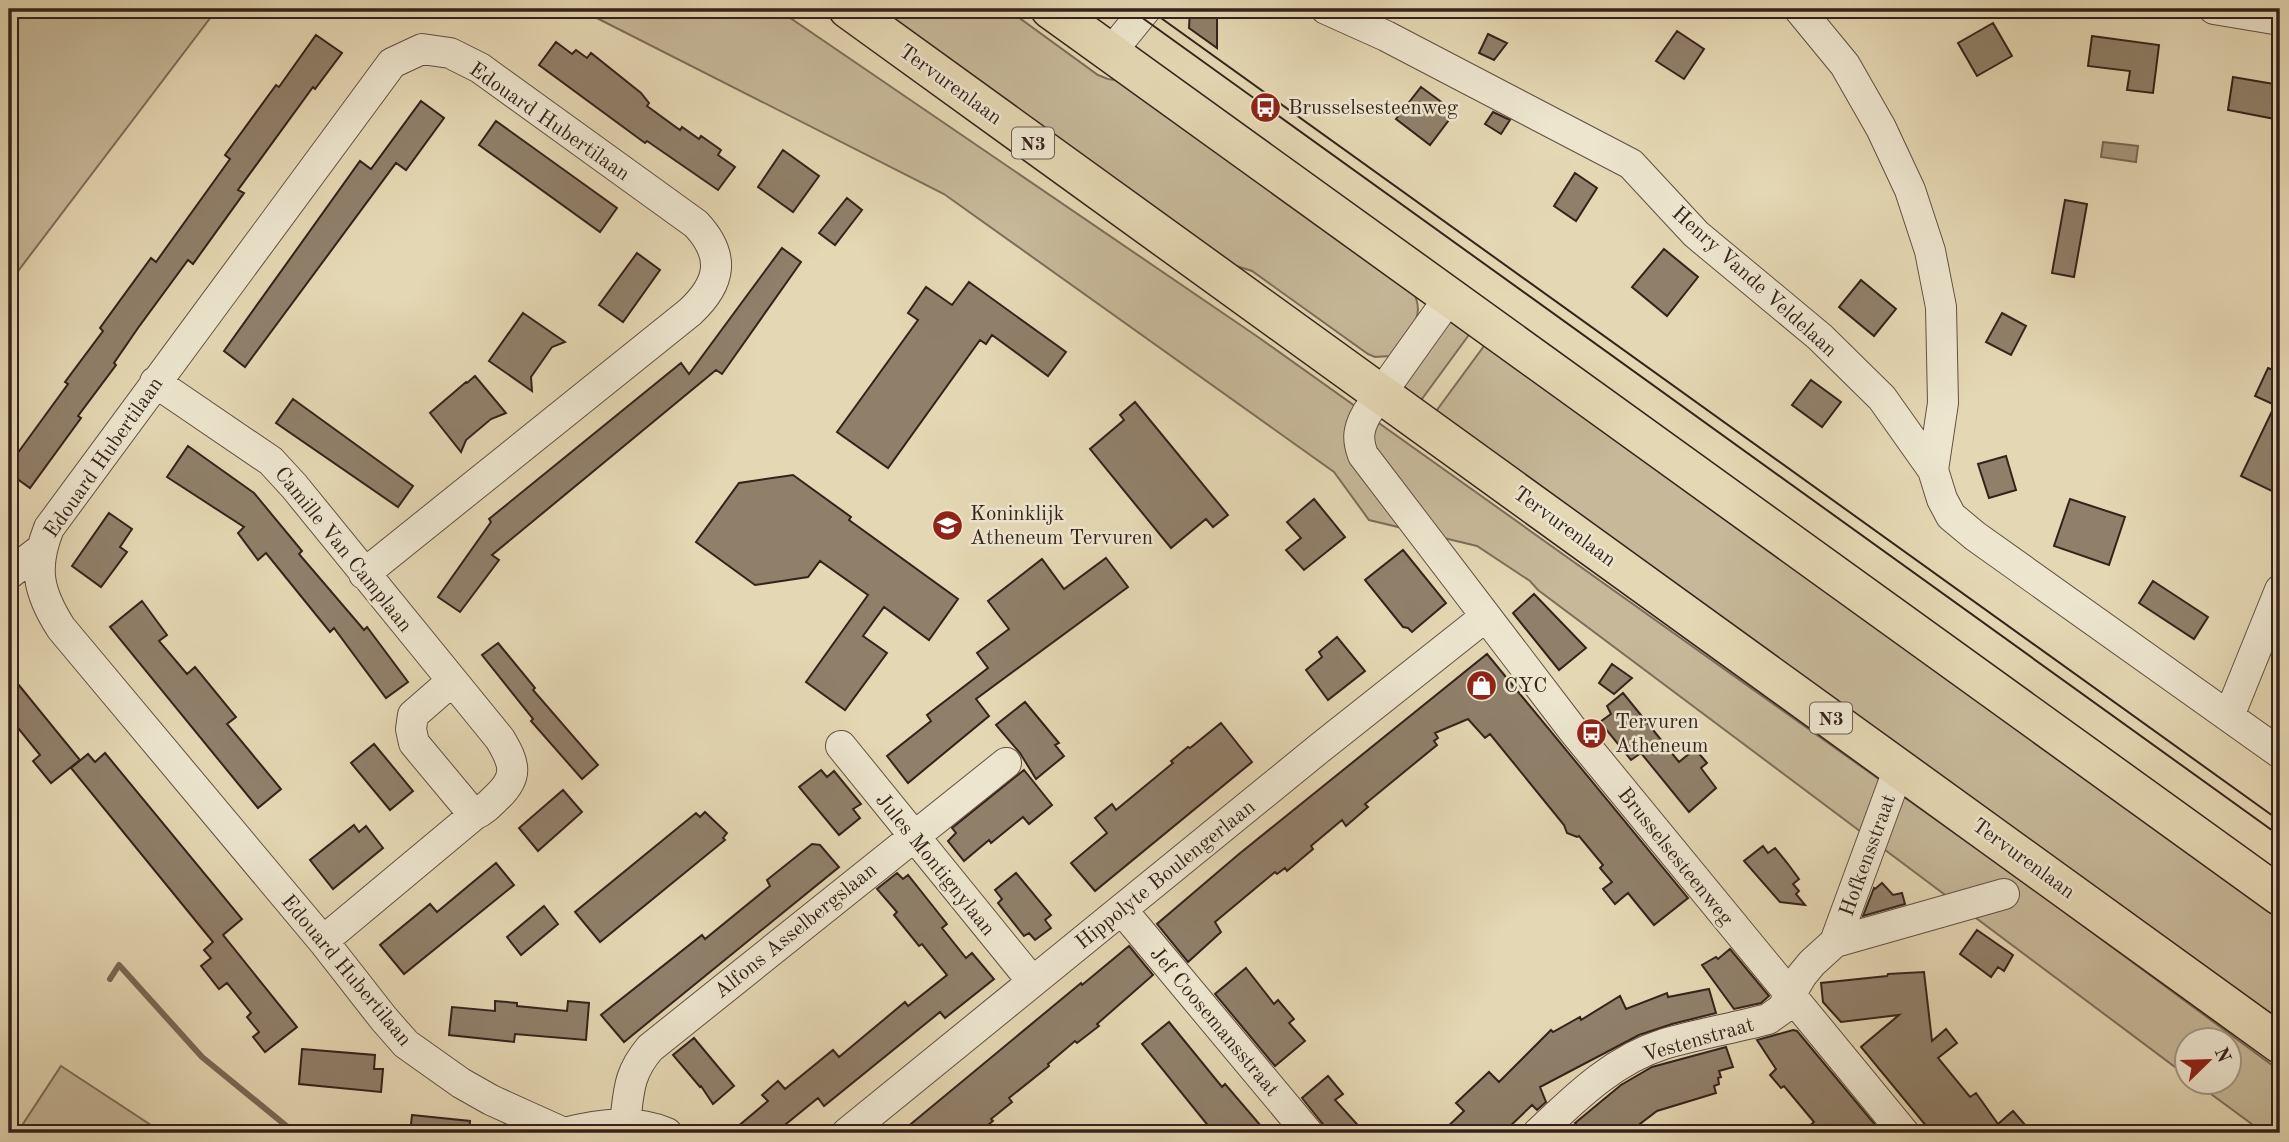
<svg xmlns="http://www.w3.org/2000/svg" width="2289" height="1142" font-family="'Old Standard TT',serif">
<rect width="100%" height="100%" fill="#e4d7b3"/>
<filter id="stains"><feTurbulence type="fractalNoise" baseFrequency=".00286" numOctaves="4"/><feColorMatrix values="0 0 0 0 .2 0 0 0 0 .09 0 0 0 0 .02 0 0 0 .5 -.17"/></filter>
<radialGradient id="worn" r=".72"><stop offset=".6" stop-color="#630" stop-opacity="0"/><stop offset="1" stop-color="#630" stop-opacity=".3"/></radialGradient>
<path fill="#c6b899" stroke="#7e6d5a" stroke-width="2" d="M9,9H217L9,283Z
M579,9H777L1258,337L2036,891L2280,1071V1133H2264L2196,1083L2230,1082V1040H2188L2187,1076L1538,590L1530,581L1477,546L1369,520L1334,472L944,194Z
M874,9H1007L1098,75L1108,79L1124,81L1412,290C1429,318 1406,334 1390,356L1375,357L1368,354L1252,271L1224,262Z
M1451,320L1471,332L1419,403L1403,388L1405,382Z
M1487,342L2280,913V1024L1434,414Z
M61,1066L163,1133H17Z"/>
<path fill="#a8997f" stroke="#7a6957" stroke-width="2" d="M2103,142L2138,146L2136,162L2101,157Z"/>
<g fill="none" stroke-linecap="round" stroke-linejoin="round">
<path stroke="#7a6957" stroke-width="6" d="M110,979L119,965L202,1057L295,1133"/>
</g>
<path fill="#90806a" stroke="#35221b" stroke-width="2" d="M1190,9H1217V48L1189,28Z
M1993,23L2012,56L1977,76L1958,43Z
M1677,31L1704,49L1684,79L1656,61Z
M1488,34L1507,43L1494,60L1479,53Z
M316,35L342,53L315,89L313,87L238,190L244,193L193,264L188,260L138,328L114,363L116,365L78,416L81,418L30,488L9,473V465L68,384L65,382L103,331L100,328L151,258L156,262L230,159L225,155L276,85L279,87Z
M2092,36L2159,45L2153,93L2127,90L2130,71L2088,66Z
M556,42L572,54L576,50L587,58L591,53L641,93L649,103L647,106L680,130L682,127L699,139L701,136L721,150L718,155L735,167L718,190L647,141L645,143L539,65Z
M2233,77L2280,85V120L2228,110Z
M1421,87L1455,112L1430,145L1396,119Z
M421,101L444,118L406,170L396,163L245,367L224,351L360,161L371,169Z
M1493,112L1510,120L1501,134L1485,124Z
M496,121L617,208L600,232L479,145Z
M783,150L819,176L793,212L758,187Z
M1575,173L1597,188L1576,221L1554,206Z
M847,198L862,210L835,245L819,233Z
M2065,200L2087,204L2074,277L2052,273Z
M782,248L801,262L722,374L716,370L492,555L499,560L460,612L438,597L491,522L489,519L681,363L689,374Z
M1664,249L1698,277L1667,316L1632,287Z
M637,253L660,270L623,322L599,305Z
M1861,280L1896,309L1874,336L1839,307Z
M969,282L1066,352L1048,376L992,335L986,344L980,340L888,468L837,432L918,320L908,313L926,287L952,305Z
M523,313L565,342L552,347L531,377L532,391L489,361Z
M2002,313L2026,326L2011,355L1986,342Z
M2268,368L2280,373V495L2241,476L2275,405L2255,396Z
M475,376L506,413L491,419L466,440L461,452L430,413L466,382L467,383Z
M1811,380L1841,402L1822,427L1792,405Z
M293,399L413,486L398,507L276,423Z
M1135,402L1228,515L1213,527L1206,519L1171,548L1090,449L1124,420L1120,415Z
M188,446L254,493L302,551L299,554L364,630L367,627L408,682L386,698L334,628L330,632L266,553L258,560L238,533L244,527L167,477Z
M2006,456L2016,490L1989,498L1978,464Z
M793,475L851,517L849,520L958,599L929,640L884,607L863,636L887,653L845,710L806,682L868,595L820,561L808,577L755,585L696,542L739,483Z
M1314,499L1345,537L1304,570L1286,550L1301,538L1287,522Z
M2070,499L2125,517L2109,565L2054,546Z
M109,513L132,529L120,547L127,552L101,587L72,566Z
M1403,550L1446,603L1412,632L1408,628L1403,627L1365,580Z
M1106,558L1128,587L976,699L989,716L908,783L887,756L931,721L927,715L988,668L977,653L1009,629L988,601L1042,559L1064,589Z
M2153,581L2208,617L2194,639L2139,603Z
M1534,594L1586,648L1559,670L1513,613Z
M142,601L167,635L159,641L187,674L195,667L236,717L227,724L281,789L258,808L110,627Z
M1337,637L1365,671L1328,700L1306,670L1322,657L1319,652Z
M498,643L535,688L533,690L598,765L582,779L531,721L533,719L482,655Z
M1487,654L1688,898L1654,925L1628,893L1615,904L1603,889L1612,882L1600,868L1603,865L1579,836L1577,837L1567,833L1564,825L1490,734L1485,738L1468,719L1435,733L1438,738L1434,741L1437,745L1365,804L1368,807L1346,826L1342,820L1311,846L1313,849L1287,871L1285,868L1277,874L1275,872L1215,922L1221,932L1188,962L1157,924L1239,854Z
M1612,664L1632,678L1614,694L1599,683Z
M9,673L80,760L51,783L33,761L40,755L9,717Z
M1623,693L1679,762L1695,749L1707,763L1701,768L1716,788L1689,812L1641,753L1631,760L1600,722L1611,714L1607,706Z
M1025,702L1059,743L1055,745L1064,756L1036,779L1020,753L996,725Z
M1221,723L1252,762L1095,891L1071,863L1107,833L1095,818L1112,804L1116,810L1173,763L1171,761L1188,747L1190,748Z
M374,744L413,791L390,810L351,763Z
M105,753L242,919L223,935L297,1027L265,1052L253,1037L259,1032L247,1017L251,1013L227,983L219,989L201,966L211,958L204,950L213,942L71,768L88,754L95,762Z
M821,770L827,777L834,771L861,804L853,809L860,818L839,835L799,787Z
M1024,770L1052,805L1029,824L1023,817L991,843L989,840L964,861L948,841L956,833L952,828Z
M563,790L582,812L538,851L519,828Z
M705,812L727,833L723,838L725,840L600,942L575,912L696,813L700,817Z
M354,825L359,832L366,826L383,848L333,889L310,860Z
M812,844L820,845L839,867L624,1042L601,1015L702,935L705,939L770,886L767,880Z
M1763,846L1768,853L1775,848L1788,864L1799,879L1793,884L1799,891L1796,894L1805,905L1780,902L1744,861Z
M496,863L514,885L404,974L380,945L430,904L437,912Z
M897,873L903,879L908,875L947,924L942,928L966,958L972,953L994,979L945,1018L940,1012L824,1106L818,1098L775,1133H730L768,1101L762,1095L778,1081L785,1089L833,1050L839,1057L905,1002L908,1006L947,975L922,944L919,946L894,915L897,912L877,889Z
M1016,873L1051,915L1045,920L1051,928L1035,940L1029,933L1024,936L998,903L1002,899L995,890Z
M1882,883L1893,895L1902,893L1905,904L1863,916L1874,888L1875,889Z
M544,906L558,924L521,955L507,937Z
M1977,930L2013,955L2004,971L1998,967L1991,977L1960,954Z
M1129,946L1153,975L1097,1024L1099,1026L1077,1043L1075,1041L1048,1064L1049,1066L1009,1098L1012,1102L991,1119L993,1121L978,1133H900L1081,983L1082,985Z
M1730,949L1769,996L1761,1003L1734,1009L1702,965L1716,957L1718,959Z
M1246,968L1274,1004L1278,1000L1294,1019L1289,1023L1305,1041L1275,1066L1215,994Z
M1924,972L1932,1041L1946,1029L1957,1043L1938,1058L1970,1097L1976,1093L1998,1124L2013,1111L2032,1133H1932L1861,1047L1899,1015L1841,1022L1823,1002L1821,983L1887,976L1888,974Z
M1709,989L1716,1013L1672,1024L1639,1035L1540,1087L1546,1102L1537,1110L1532,1105L1503,1133H1441L1464,1111L1456,1103L1489,1072L1499,1082L1551,1030L1553,1032L1580,1017L1581,1020L1620,996L1626,1009L1667,993L1668,997Z
M495,1001L517,1003V1006L567,1011L568,1001L589,1003L586,1040L515,1034L514,1042L449,1035L452,1007L495,1011Z
M1169,1022L1222,1087L1225,1084L1267,1133H1214L1142,1044Z
M1793,1030L1797,1031L1882,1133H1801L1814,1122L1784,1086L1781,1088L1770,1075L1776,1069L1757,1040Z
M694,1038L734,1086L713,1104L701,1086L700,1087L673,1055Z
M1726,1047L1733,1067L1719,1071L1721,1077L1718,1078L1719,1084L1714,1086L1716,1093L1657,1111L1628,1133H1584L1575,1123L1621,1085L1652,1067Z
M302,1049L375,1055L374,1069H383L381,1092L299,1084Z
M1328,1076L1343,1094L1335,1100L1365,1133H1330L1302,1098Z
M412,1115L470,1121L469,1133H410Z"/>
<g fill="none" stroke-linecap="round" stroke-linejoin="round">
<defs>
<path id="minor" d="M1326,9L1386,36L1631,164L1696,234L1820,337L1882,398L1933,470L1942,499L1951,516L1975,536L2280,753
M1799,9L1845,65L1881,128L1910,190L1930,251L1941,307L1943,403L1933,470
M2214,9L2280,20
M1111,52L1146,9
M1449,298L1367,413C1358,429 1357,439 1363,455L1572,729L1904,1133
M155,382L271,461L294,486L500,739C515,764 519,777 496,798C489,805 483,811 474,815L323,941
M9,574L40,550
M364,574L690,312C721,283 726,256 696,224L480,68L450,53L422,49L392,63L49,528C33,568 38,592 61,628L323,941L384,1019L406,1044L461,1083L491,1100L564,1133
M452,681L413,715L411,729L414,743L474,815
M2229,716L2280,590
M841,746L1032,981
M1122,910L1308,1133
M1835,942L1899,768
M625,1123C629,1091 628,1074 650,1048L1006,763
M564,1133C599,1124 633,1119 667,1133
M847,1133L1321,747L1485,617
M1538,1133C1575,1098 1613,1060 1664,1044C1698,1034 1734,1028 1768,1019L1782,1009L1802,975L1812,963L1835,942L2004,894"/>
<path id="major" d="M848,9L2280,1044
M1050,9L2280,896"/>
</defs>
<use href="#minor" stroke="#614f41" stroke-width="32"/>
<use href="#major" stroke="#35221b" stroke-width="41"/>
<use href="#minor" stroke="#ede5ce" stroke-width="30"/>
<use href="#major" stroke="#e4d7b3" stroke-width="38"/>
<path stroke="#35221b" stroke-width="2" d="M1130,9L2280,836
M1154,13L2280,821"/>
</g>
<defs>
<symbol id="bus-disc" viewBox="-11 -11 22 22"><circle r="9.5" fill="#8f2418" stroke="#ede5ce"/><path d="M-5-6H5V4H4V6H2V4H-2V6H-4V4H-5ZM-3.5-4V0h7V-4ZM-3.5 1.2v1.5H-2V1.2ZM2 1.2v1.5H3.5V1.2Z" fill="#fff"/></symbol>
<symbol id="school-disc" viewBox="-11 -11 22 22"><circle r="9.5" fill="#8f2418" stroke="#ede5ce"/><path d="M0-5L7-2L0 1L-7-2ZM-4 1L0 2.5L4 1V4Q0 6-4 4Z" fill="#fff"/></symbol>
<symbol id="shop-disc" viewBox="-11 -11 22 22"><circle r="9.5" fill="#8f2418" stroke="#ede5ce"/><path d="M-5-2.5h2.3a2.7 3.5 0 0 1 5.4 0H5L5.5 6h-11ZM-1.5-2.5h3a1.5 2.3 0 0 0-3 0Z" fill="#fff"/></symbol>
</defs>
<g fill-rule="evenodd">
<use href="#bus-disc" x="1248" y="90" width="35" height="35"/>
<use href="#school-disc" x="930" y="508" width="35" height="35"/>
<use href="#shop-disc" x="1464" y="668" width="35" height="35"/>
<use href="#bus-disc" x="1574" y="716" width="35" height="35"/>
</g>
<g text-anchor="middle" stroke-width="5" stroke-linejoin="round" paint-order="stroke">
<g fill="#ede5ce" stroke="#6c5c51" stroke-width="2">
<rect x="1012" y="127.5" width="42" height="31" rx="5"/>
<rect x="1810" y="702.5" width="42" height="31" rx="5"/>
</g>
<g font-size="19" font-weight="bold" fill="#35221b">
<text x="1033" y="150">N3</text>
<text x="1831" y="725">N3</text>
</g>
<g font-size="21" fill="#35221b" stroke="#ede5ce">
<text transform="translate(951 84) rotate(36)" y="7">Tervurenlaan</text>
<text transform="translate(550 121) rotate(35)" y="7">Edouard Hubertilaan</text>
<text transform="translate(1755 281) rotate(42)" y="7">Henry Vande Veldelaan</text>
<text transform="translate(103 457) rotate(-55)" y="7">Edouard Hubertilaan</text>
<text transform="translate(1565 526) rotate(36)" y="7">Tervurenlaan</text>
<text transform="translate(344 549) rotate(51)" y="7">Camille Van Camplaan</text>
<text transform="translate(1867 855) rotate(-70)" y="7">Hofkensstraat</text>
<text transform="translate(1676 856) rotate(51)" y="7">Brusselsesteenweg</text>
<text transform="translate(2024 858) rotate(36)" y="7">Tervurenlaan</text>
<text transform="translate(936 864) rotate(51)" y="7">Jules Montignylaan</text>
<text transform="translate(1165 874) rotate(-39)" y="7">Hippolyte Boulengerlaan</text>
<text transform="translate(795 930) rotate(-39)" y="7">Alfons Asselbergslaan</text>
<text transform="translate(347 970) rotate(50)" y="7">Edouard Hubertilaan</text>
<text transform="translate(1215 1021) rotate(50)" y="7">Jef Coosemansstraat</text>
<text transform="translate(1698 1039) rotate(-16)" y="7">Vestenstraat</text>
</g>
<g font-size="21" fill="#35221b" stroke="#ede5ce" text-anchor="start">
<text x="1288" y="114">Brusselsesteenweg</text>
<text x="970" y="520">Koninklijk<tspan x="970" dy="24">Atheneum Tervuren</tspan></text>
<text x="1504" y="692">CYC</text>
<text x="1615" y="728">Tervuren<tspan x="1615" dy="24">Atheneum</tspan></text>
</g>
</g>
<rect width="2289" height="1142" fill="none" stroke="#e4d7b3" stroke-width="35"/>
<rect x="10" y="10" width="2268" height="1121" fill="none" stroke="#35221b" stroke-width="3.5"/>
<rect x="18" y="18" width="2254" height="1107" fill="none" stroke="#35221b" stroke-width="2"/>
<g transform="translate(2208 1061) rotate(67)"><circle r="33" fill="#ede5ce" stroke="#a39786" stroke-width="2"/>
<path d="M0-5L12 26L0 18L-12 26Z" fill="#8f2418"/>
<text y="-10" font-size="19" font-weight="bold" text-anchor="middle" fill="#35221b">N</text>
</g>
<rect width="100%" height="100%" filter="url(#stains)"/>
<rect width="100%" height="100%" fill="url(#worn)"/>
</svg>
